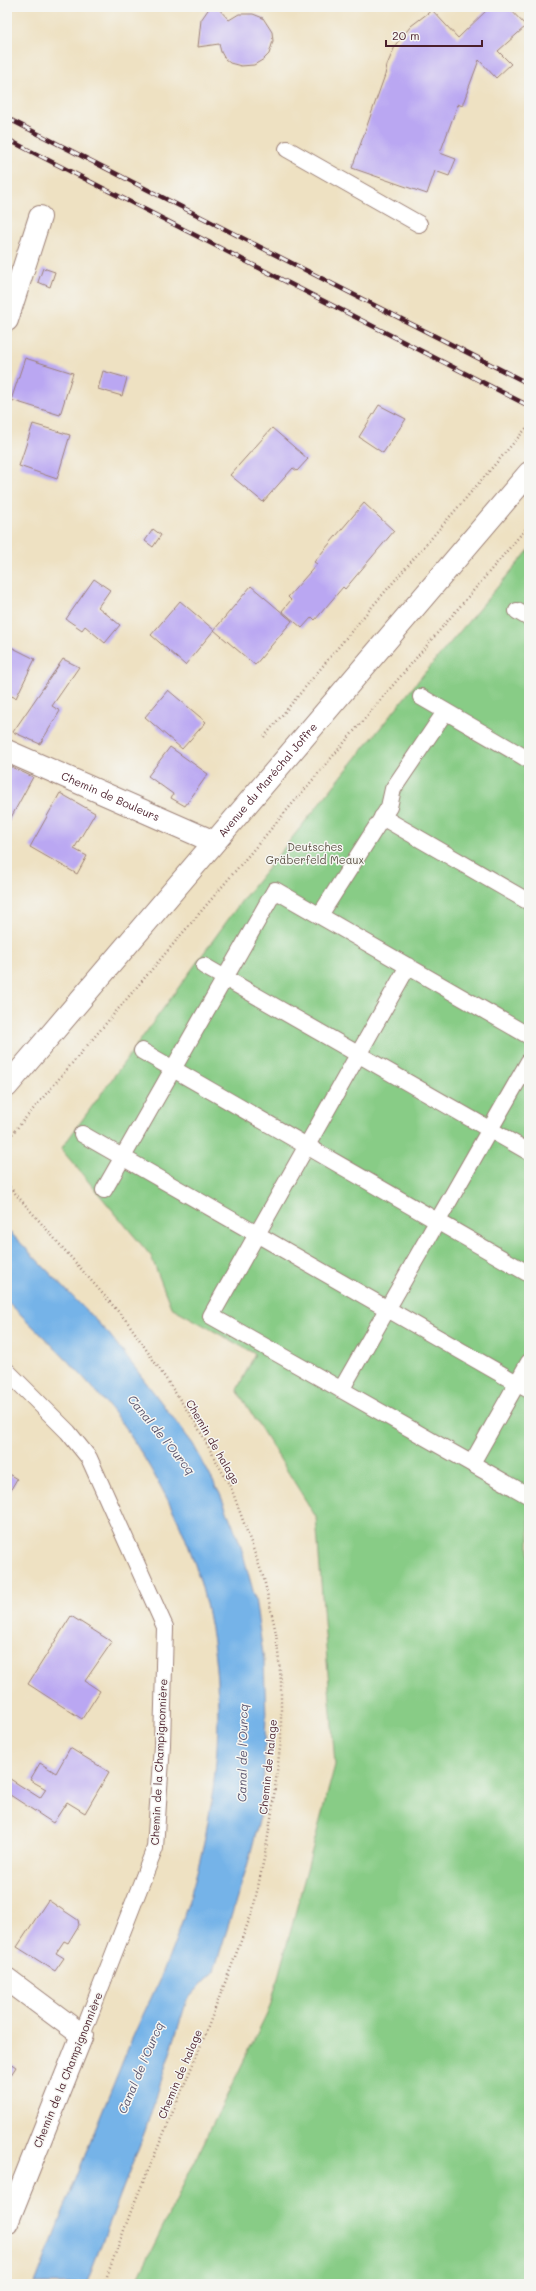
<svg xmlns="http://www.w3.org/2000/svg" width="536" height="2291" font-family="Mali,sans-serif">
<rect width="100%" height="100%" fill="#f6f6f2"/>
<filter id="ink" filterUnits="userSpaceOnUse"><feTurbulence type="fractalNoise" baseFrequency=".025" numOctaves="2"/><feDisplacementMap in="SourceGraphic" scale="8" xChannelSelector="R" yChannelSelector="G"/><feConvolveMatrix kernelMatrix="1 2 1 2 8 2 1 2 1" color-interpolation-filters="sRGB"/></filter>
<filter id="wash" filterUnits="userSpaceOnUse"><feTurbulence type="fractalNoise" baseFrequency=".012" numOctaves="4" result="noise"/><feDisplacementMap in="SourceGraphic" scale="16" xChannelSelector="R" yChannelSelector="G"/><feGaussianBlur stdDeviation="0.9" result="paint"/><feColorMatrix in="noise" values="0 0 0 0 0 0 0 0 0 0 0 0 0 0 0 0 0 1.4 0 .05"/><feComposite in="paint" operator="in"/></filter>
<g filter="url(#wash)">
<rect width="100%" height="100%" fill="#eee1c2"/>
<path fill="#88cc86" stroke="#697658" d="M529,550V2284H135L270,2007L335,1765L316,1517L237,1390L255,1354L171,1307L151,1256L61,1149L243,899L422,676Z"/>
<path fill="#75b3e8" stroke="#60698a" d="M7,1229L109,1334L193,1444L220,1494L240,1543L255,1598L264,1661L266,1717L264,1770L260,1817L248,1863L214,1971L187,2000L145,2131L86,2284H35C66,2202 98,2122 131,2041C143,2013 158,1986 169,1957C219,1831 238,1682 191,1553C178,1516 158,1480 137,1446C103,1391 53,1347 7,1301Z"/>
<g id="blocks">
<path fill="#baa7f2" d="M210,7H217L229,20L239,14H253L263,18L272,32L273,41L269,54L264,59L254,65L241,66L230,63L225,59L221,52L219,44L198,47L201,20Z
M490,7H508L526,26L498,51L511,64L496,78L479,60L462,106L458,104L440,153L456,159L449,176L435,171L427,194L352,168L385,75L387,65L396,44L411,26L432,10L458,38Z
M43,268L55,272L50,287L38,282Z
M25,358L73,373L60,415L11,400Z
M103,371L127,378L122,396L98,389Z
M379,405L406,419L383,453L359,437Z
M33,424L70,435L57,479L19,466Z
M272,428L308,459L297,471L293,468L263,502L230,475Z
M364,503L394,531L345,589L343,587L315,620L312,617L302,628L282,611L291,600L288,597L317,564L314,562Z
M153,529L161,535L153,547L145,541Z
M94,579L110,590L98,607L120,625L105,643L85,626L82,630L66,619Z
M251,586L292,621L255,665L214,630Z
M180,601L214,630L185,665L151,635Z
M7,645L35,659L16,698L7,694Z
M63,659L79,667L52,706L60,711L40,744L13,732Z
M168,690L206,722L182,749L145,717Z
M170,747L208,774L185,806L171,798L173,794L148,776Z
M9,766L33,777L7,825V770Z
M60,793L95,813L74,849L87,856L77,874L30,847Z
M7,1473L17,1479L7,1496Z
M71,1616L112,1642L85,1681L100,1691L82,1719L28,1684Z
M70,1748L109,1772L85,1813L67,1802L53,1823L7,1793V1777L40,1798L46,1789L30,1780L40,1763L56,1773Z
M48,1900L78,1920L79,1925L68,1943L64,1941L56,1953L64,1958L55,1971L17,1947Z
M7,2061L16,2067L7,2081Z"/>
</g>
</g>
<g filter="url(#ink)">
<use href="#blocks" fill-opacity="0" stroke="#9c8076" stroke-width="1"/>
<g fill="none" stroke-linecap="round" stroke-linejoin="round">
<defs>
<path id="lane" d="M287,149L419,224
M517,611L529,618
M421,697L529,760
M382,817L529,902
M320,915L389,807L393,789L445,712
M204,966L529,1152
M408,966L211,1316L529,1496
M142,1051L529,1274
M82,1134L529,1390
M104,1190L275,890L529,1036
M7,1371L68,1432L89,1458L165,1627L162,1745L155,1848L82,2035
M341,1390L529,1061
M472,1463L529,1362"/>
<g id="street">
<path d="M7,320L40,217"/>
<path id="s1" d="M7,751L214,842"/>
<path d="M7,1979L82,2035L7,2223"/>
</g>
<g id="secondary">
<path id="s2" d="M7,1086L529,473"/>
</g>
</defs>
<use href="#lane" stroke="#9c8076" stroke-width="18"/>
<use href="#street" stroke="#9c8076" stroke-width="24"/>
<use href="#secondary" stroke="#9c8076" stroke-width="24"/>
<path stroke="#9c8076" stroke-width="2.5" stroke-dasharray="1 3" stroke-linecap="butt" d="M264,737L365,615L529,425
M7,1140L529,525
M7,1184L129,1324L195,1422L232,1490L264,1579L276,1633L281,1681V1739L272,1812L265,1854L253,1910L201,2045L131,2211L104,2284"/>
<use href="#lane" stroke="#fff" stroke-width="16"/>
<use href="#street" stroke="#fff" stroke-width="22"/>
<use href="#secondary" stroke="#fff" stroke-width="22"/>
<defs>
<path id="rail" d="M7,118L529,384
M7,139L529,406"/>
</defs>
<use href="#rail" stroke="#4a1f2b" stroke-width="4.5"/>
<use href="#rail" stroke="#f6f6f2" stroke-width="3" stroke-dasharray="9" stroke-linecap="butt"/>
</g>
</g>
<g text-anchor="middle" stroke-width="3" stroke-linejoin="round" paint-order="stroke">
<g font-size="11" fill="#4a1f2b" stroke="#f6f6f2">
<text dy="4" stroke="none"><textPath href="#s2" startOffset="402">Avenue du Maréchal Joffre</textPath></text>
<text dy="4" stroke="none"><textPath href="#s1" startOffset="113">Chemin de Bouleurs</textPath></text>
<text transform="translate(213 1442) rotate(60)" y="4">Chemin de halage</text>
<text transform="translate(159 1762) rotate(-87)" y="4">Chemin de la Champignonnière</text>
<text transform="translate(268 1767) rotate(-84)" y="4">Chemin de halage</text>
<text transform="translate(68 2070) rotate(-68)" y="4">Chemin de la Champignonnière</text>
<text transform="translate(180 2074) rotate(-67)" y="4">Chemin de halage</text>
</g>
<g font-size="11" fill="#5d5346" stroke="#f6f6f2">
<text x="315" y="851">Deutsches<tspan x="315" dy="13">Gräberfeld Meaux</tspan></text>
</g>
<g font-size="12" font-style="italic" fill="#59536d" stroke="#f6f6f2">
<text transform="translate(161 1435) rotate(51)" y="4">Canal de l'Ourcq</text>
<text transform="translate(243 1753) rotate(-89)" y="4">Canal de l'Ourcq</text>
<text transform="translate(141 2068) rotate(-67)" y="4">Canal de l'Ourcq</text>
</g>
</g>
<rect width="536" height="2291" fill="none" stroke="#f6f6f2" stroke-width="24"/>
<path d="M386 40v6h96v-6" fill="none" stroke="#4a1f2b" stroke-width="2"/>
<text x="392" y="40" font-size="12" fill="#4a1f2b" stroke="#f6f6f2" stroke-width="3" paint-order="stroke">20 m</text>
</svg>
